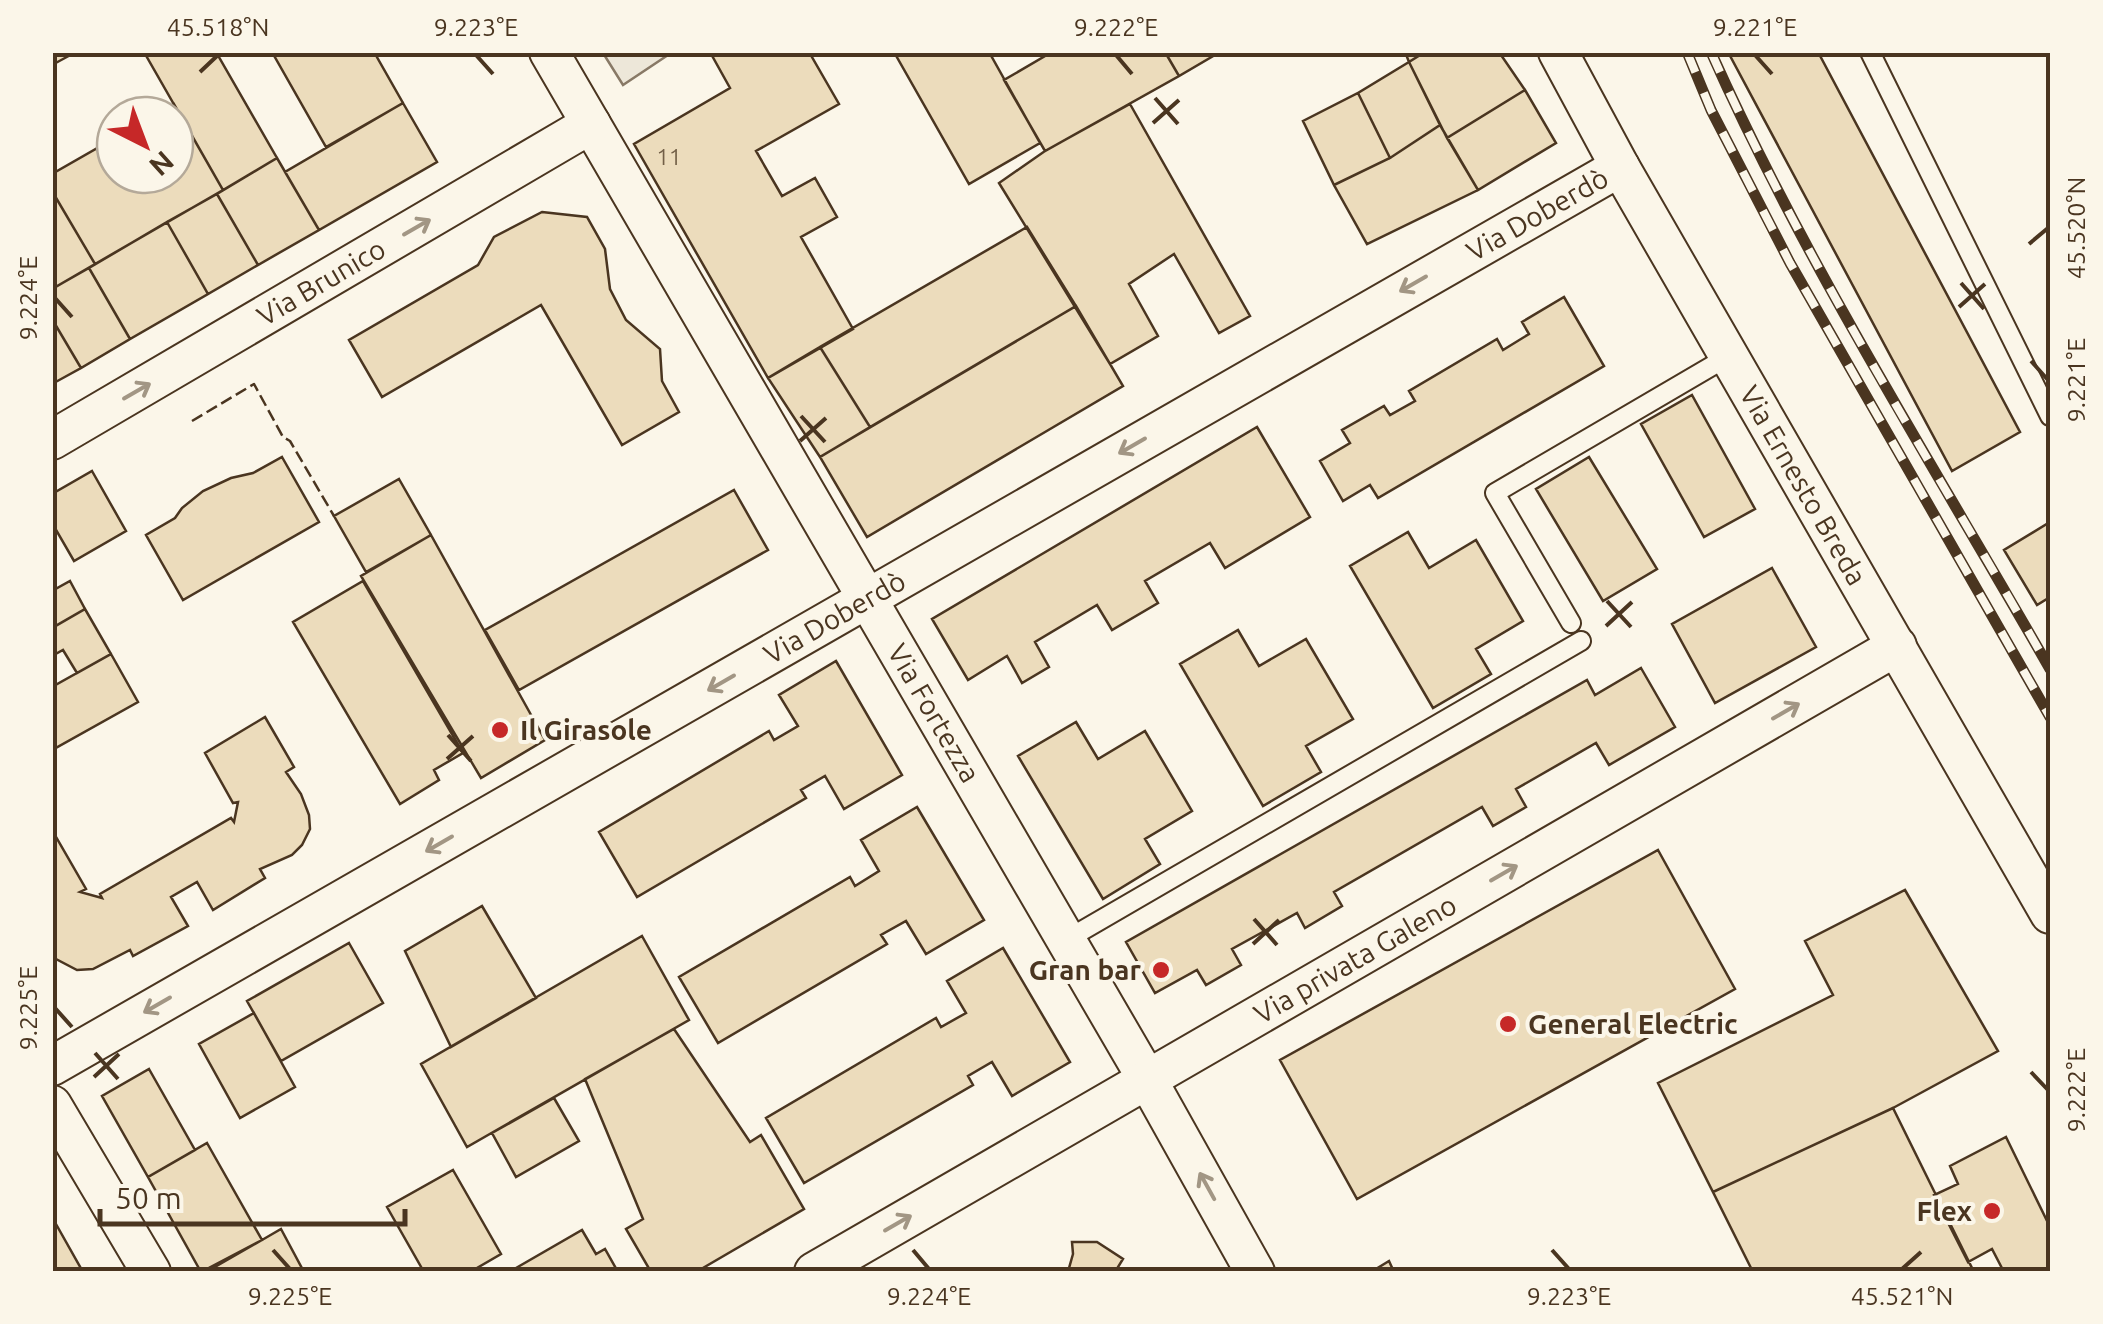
<svg xmlns="http://www.w3.org/2000/svg" width="2103" height="1324" font-family="Ubuntu,sans-serif">
<rect width="100%" height="100%" fill="#fbf6e9"/>
<path fill="#ede7d9" stroke="#887966" stroke-width="2.5" d="M603,53H671L623,85Z"/>
<path fill="#ecdcbc" stroke="#4a3520" stroke-width="2.5" d="M52,52H76L52,65Z
M144,52H216L277,158L223,190Z
M272,52H374L403,103L326,147Z
M710,52H809L839,104L756,151L782,196L815,178L837,217L801,237L853,329L768,378L634,144L730,88Z
M894,52H989L1040,143L969,184Z
M1052,52H1165L1179,76L1045,151L1004,80Z
M1165,52H1220L1179,76Z
M1405,52H1425L1409,62Z
M1425,52H1499L1525,90L1447,138L1409,62Z
M1728,52H1818L2020,432L1952,471Z
M1409,62L1440,125L1390,158L1358,93Z
M1525,90L1556,143L1478,190L1447,138Z
M1358,93L1390,158L1334,185L1303,121Z
M403,103L437,162L319,230L285,172Z
M174,104L223,190L95,264L52,191V174L115,138V175H175V115H155Z
M1130,104L1250,316L1219,333L1174,254L1129,284L1158,336L1110,364L999,183L1045,151Z
M1440,125L1478,190L1367,244L1334,185L1390,158Z
M277,158L319,230L258,265L217,194Z
M52,191L95,264L52,289Z
M217,194L258,265L208,294L167,222Z
M542,212L587,217L605,249L610,289L626,320L660,349L662,381L679,412L622,445L541,305L382,397L349,340L478,265L494,237Z
M167,222L208,294L130,339L89,268Z
M1027,227L1076,306L870,427L820,347Z
M89,268L130,339L81,368L52,319V289Z
M1564,297L1604,366L1378,498L1370,485L1343,501L1320,461L1350,443L1342,430L1384,406L1390,415L1415,401L1409,391L1497,339L1503,350L1529,334L1522,322Z
M1076,306L1123,386L867,537L820,457Z
M52,319L81,368L52,384Z
M820,347L870,427L820,457L768,378Z
M1692,395L1755,509L1704,537L1641,424Z
M1257,427L1310,517L1225,568L1210,543L1145,581L1158,603L1112,630L1097,605L1035,642L1049,667L1022,683L1007,656L968,680L932,619Z
M282,457L319,522L183,600L146,535L175,518L182,508L203,491L231,478L253,473Z
M1589,457L1657,569L1603,601L1536,489Z
M92,471L126,531L74,561L52,523V494Z
M399,479L431,535L366,572L334,516Z
M734,490L768,550L519,690L485,630Z
M2050,522V597L2037,605L2004,550Z
M1408,532L1429,568L1476,540L1523,621L1476,649L1491,674L1433,708L1350,566Z
M431,535L545,740L481,778L361,576Z
M1772,568L1816,647L1715,703L1672,624Z
M70,581L85,609L52,628V591Z
M363,581L463,753L434,770L439,780L400,804L293,622Z
M85,609L111,654L77,673L63,650L52,656V628Z
M1238,630L1259,666L1306,639L1353,719L1306,746L1321,772L1263,806L1180,664Z
M111,654L138,702L52,750V687Z
M836,661L902,775L844,809L825,776L801,790L806,798L637,897L599,832L769,731L774,740L798,726L779,695Z
M1641,668L1675,727L1609,765L1596,743L1516,789L1526,807L1493,826L1482,807L1334,892L1342,906L1305,928L1297,913L1232,949L1241,965L1206,985L1197,970L1155,993L1126,942L1587,680L1595,695Z
M265,717L294,767L286,772L301,794L309,815L310,829L302,845L292,855L260,869L265,878L213,910L197,882L171,897L188,926L133,956L130,950L93,969L77,970L56,959L52,955V838L56,837L86,889L80,892L102,898L100,894L231,818L234,822L238,802L233,803L205,753Z
M1076,722L1098,759L1145,731L1192,811L1145,839L1160,864L1103,899L1018,756Z
M917,807L984,920L926,954L906,921L881,935L887,944L718,1043L679,977L850,877L855,886L879,871L861,840Z
M1658,850L1735,989L1357,1199L1280,1060Z
M1905,890L1998,1051L1893,1108L1713,1192L1658,1083L1833,995L1805,941Z
M482,906L536,998L451,1047L405,951Z
M642,936L689,1020L467,1147L421,1064Z
M349,943L383,1003L281,1061L247,1001Z
M1003,948L1070,1062L1012,1096L992,1062L968,1076L973,1085L804,1183L766,1118L936,1018L941,1027L966,1013L947,981Z
M254,1013L295,1087L240,1118L199,1044Z
M674,1029L750,1142L761,1135L804,1209L696,1272H651L626,1229L643,1219L585,1079Z
M149,1069L195,1150L148,1177L102,1096Z
M554,1098L579,1141L516,1177L492,1133Z
M1893,1108L1974,1272H1753L1713,1192Z
M2006,1137L2050,1227V1272H2004L1992,1249L1968,1262L1934,1195L1958,1184L1950,1166Z
M207,1143L262,1240L201,1272L148,1177Z
M453,1170L501,1254L470,1272H424L387,1207Z
M52,1217L83,1272H52Z
M281,1229L304,1272H206L262,1240Z
M582,1230L596,1254L605,1249L618,1272H509Z
M1072,1242H1097L1123,1259L1115,1272H1034L1069,1268L1073,1254Z
M1389,1261L1394,1272H1371Z"/>
<g fill="none" stroke-linecap="round" stroke-linejoin="round">
<defs>
<path id="service" d="M1870,52L2050,416
M1571,623L1495,493L1729,356
M1066,940L1581,641"/>
<g id="minor">
<path id="s1" d="M549,52L1147,1079L1255,1272"/>
<path id="s2" d="M1558,52L1620,167L2050,914"/>
<path id="s3" d="M52,440L591,124"/>
<path id="s4" d="M52,1066L1620,167"/>
<path d="M52,1105L151,1272"/>
<path id="s5" d="M814,1272L1897,646"/>
</g>
</defs>
<use href="#service" stroke="#4a3520" stroke-width="22"/>
<use href="#minor" stroke="#4a3520" stroke-width="42"/>
<use href="#service" stroke="#fbf6e9" stroke-width="18"/>
<use href="#minor" stroke="#fbf6e9" stroke-width="38"/>
<defs>
<path id="rail" d="M1687,52L1711,110L1790,263L2050,717
M1711,52C1807,267 1934,466 2050,669"/>
</defs>
<use href="#rail" stroke="#4a3520" stroke-width="11"/>
<use href="#rail" stroke="#fbf6e9" stroke-width="8" stroke-dasharray="22" stroke-linecap="butt"/>
<path stroke="#4a3520" stroke-width="2.5" stroke-dasharray="12 5" stroke-linecap="butt" d="M192,421L254,384L283,437L290,441L334,516"/>
</g>
<defs><path id="oneway-shaft" d="M-6 0H5M1.5-3L5.5 0L1.5 3" fill="none" stroke-width="1.6" stroke-linecap="round" stroke-linejoin="round" transform="scale(2.5)"/></defs>
<g stroke="#a29684">
<use href="#oneway-shaft" transform="translate(417 227) rotate(-30)"/>
<use href="#oneway-shaft" transform="translate(1413 284) rotate(150)"/>
<use href="#oneway-shaft" transform="translate(137 391) rotate(-30)"/>
<use href="#oneway-shaft" transform="translate(1132 446) rotate(150)"/>
<use href="#oneway-shaft" transform="translate(721 683) rotate(150)"/>
<use href="#oneway-shaft" transform="translate(1786 711) rotate(-30)"/>
<use href="#oneway-shaft" transform="translate(439 844) rotate(150)"/>
<use href="#oneway-shaft" transform="translate(1504 873) rotate(-30)"/>
<use href="#oneway-shaft" transform="translate(157 1005) rotate(150)"/>
<use href="#oneway-shaft" transform="translate(1207 1186) rotate(-119)"/>
<use href="#oneway-shaft" transform="translate(898 1223) rotate(-30)"/>
</g>
<path fill="none" stroke="#4a3520" stroke-width="4" d="M476,55L493,74M1116,55L1132,74M1755,55L1772,74M200,72L218,55M1155,98L1178,124M1153,123L1179,100M2029,244L2048,228M1961,283L1984,309M55,298L72,317M1959,307L1985,284M2031,361L2048,380M801,416L825,442M800,441L826,418M1607,601L1631,627M1606,626L1632,602M448,735L471,761M447,759L473,736M1254,919L1277,945M1253,944L1279,920M55,1008L72,1027M95,1053L118,1079M2031,1072L2048,1090M94,1077L119,1054M273,1250L290,1269M913,1250L929,1269M1552,1250L1569,1269M1902,1269L1921,1252"/>
<g fill="#c62828" stroke="#fbf6e9" stroke-width="4">
<circle cx="500" cy="730" r="10"/>
<circle cx="1161" cy="970" r="10"/>
<circle cx="1508" cy="1024" r="10"/>
<circle cx="1992" cy="1211" r="10"/>
</g>
<g text-anchor="middle" stroke-width="8" stroke-linejoin="round" paint-order="stroke">
<g font-size="22" fill="#725f47">
<text x="669" y="165">11</text>
</g>
<g font-size="28" fill="#4a3520" stroke="#fbf6e9">
<text dy="10" stroke="none"><textPath href="#s4" startOffset="1712">Via Doberdò</textPath></text>
<text dy="10" stroke="none"><textPath href="#s3" startOffset="312">Via Brunico</textPath></text>
<text dy="10" stroke="none"><textPath href="#s2" startOffset="498">Via Ernesto Breda</textPath></text>
<text dy="10" stroke="none"><textPath href="#s4" startOffset="902">Via Doberdò</textPath></text>
<text dy="10" stroke="none"><textPath href="#s1" startOffset="765">Via Fortezza</textPath></text>
<text dy="10" stroke="none"><textPath href="#s5" startOffset="625">Via privata Galeno</textPath></text>
</g>
<g font-size="28" font-weight="bold" fill="#4a3520" stroke="#fbf6e9" text-anchor="start">
<text x="520" y="740">Il Girasole</text>
<text x="1141" y="980" text-anchor="end">Gran bar</text>
<text x="1528" y="1034">General Electric</text>
<text x="1972" y="1221" text-anchor="end">Flex</text>
</g>
</g>
<rect width="2103" height="1324" fill="none" stroke="#fbf6e9" stroke-width="110"/>
<g transform="translate(145 145) rotate(138)"><circle r="48" fill="#fbf6e9" stroke="#b4a999" stroke-width="2.5"/>
<path d="M0-8L18 38L0 25L-18 38Z" fill="#c62828"/>
<text y="-15" font-size="28" font-weight="bold" text-anchor="middle" fill="#4a3520">N</text>
</g>
<path d="M100 1209v15h305v-15" fill="none" stroke="#4a3520" stroke-width="5"/>
<text x="115" y="1209" font-size="30" fill="#4a3520" stroke="#fbf6e9" stroke-width="8" paint-order="stroke">50 m</text>
<rect x="55" y="55" width="1993" height="1214" fill="none" stroke="#4a3520" stroke-width="4"/>
<g font-size="25" text-anchor="middle" fill="#4a3520">
<text x="218" y="36">45.518°N</text>
<text x="476" y="36">9.223°E</text>
<text x="1116" y="36">9.222°E</text>
<text x="1755" y="36">9.221°E</text>
<text transform="translate(2076 228) rotate(-90)" y="9">45.520°N</text>
<text transform="translate(28 298) rotate(-90)" y="9">9.224°E</text>
<text transform="translate(2076 380) rotate(-90)" y="9">9.221°E</text>
<text transform="translate(28 1008) rotate(-90)" y="9">9.225°E</text>
<text transform="translate(2076 1090) rotate(-90)" y="9">9.222°E</text>
<text x="290" y="1305">9.225°E</text>
<text x="929" y="1305">9.224°E</text>
<text x="1569" y="1305">9.223°E</text>
<text x="1902" y="1305">45.521°N</text>
</g>
</svg>
